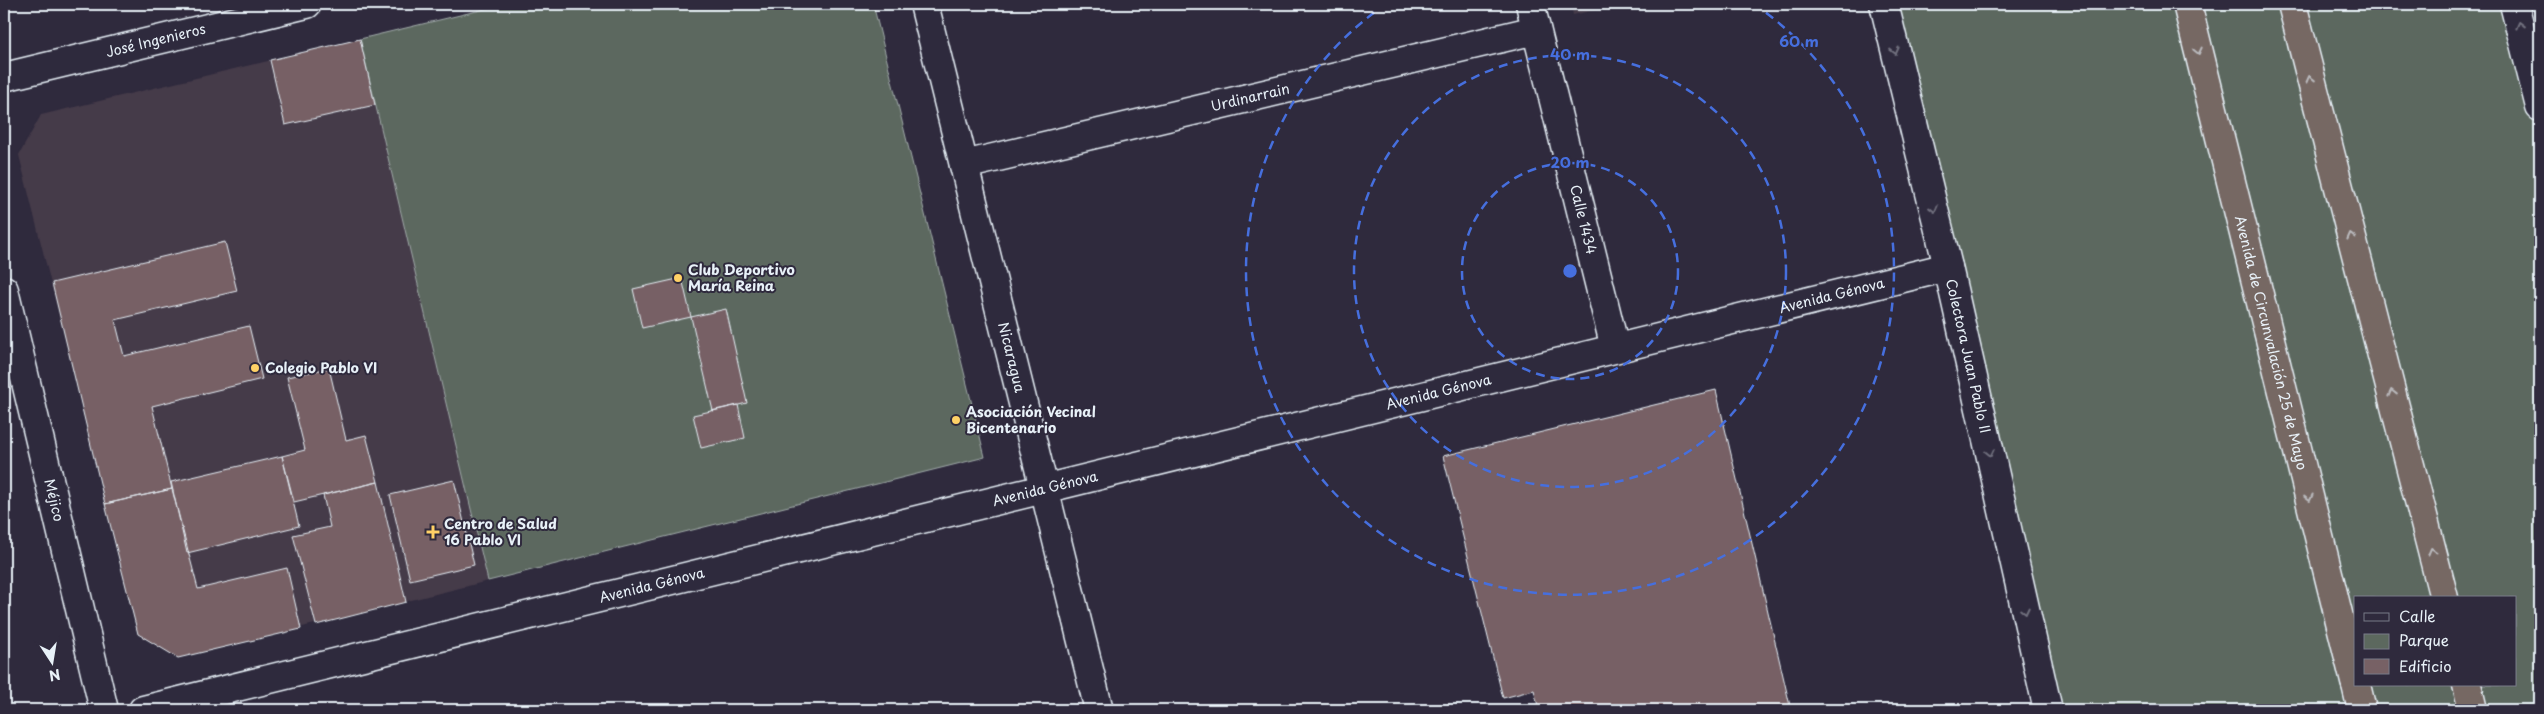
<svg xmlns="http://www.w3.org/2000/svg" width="2544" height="714" font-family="'Playpen Sans',sans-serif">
<rect width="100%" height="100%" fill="#2f2a3d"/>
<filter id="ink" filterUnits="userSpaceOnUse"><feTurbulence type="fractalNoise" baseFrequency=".02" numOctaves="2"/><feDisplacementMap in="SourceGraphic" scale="10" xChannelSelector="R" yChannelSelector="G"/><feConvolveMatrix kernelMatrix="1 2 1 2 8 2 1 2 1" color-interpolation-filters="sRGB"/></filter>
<g filter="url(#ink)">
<path fill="#453a49" d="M1571,4H1621L1573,15Z
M360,39L488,581L178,658L138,634L19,155L41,115Z"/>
<path fill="#5c685e" stroke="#a2acab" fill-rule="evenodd" d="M506,4H873L985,457L488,581L360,39Z
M1884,4H2514L2540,107V710H2048ZM2355,598H2515V685H2355Z"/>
<path fill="#776165" stroke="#e8f1f8" d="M360,39L375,105L285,125L270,60Z
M225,242L237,291L115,320L124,356L249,326L262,379L152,406L172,489L105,504L52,283Z
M682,278L691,317L642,328L633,289Z
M726,309L747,403L713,411L691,317Z
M329,368L346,440L366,435L378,482L294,502L282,456L305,450L287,377Z
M1716,390L1791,710H1539L1534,690L1503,698L1443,456Z
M738,405L745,438L701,448L693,415Z
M282,456L299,526L187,553L171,482Z
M454,480L474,565L410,580L390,495Z
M378,482L406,602L316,625L293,535L330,527L323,495Z
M172,489L198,589L287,568L301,629L178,658L138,634L105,504Z"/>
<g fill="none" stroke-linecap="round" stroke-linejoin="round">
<defs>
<g id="minor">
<path id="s1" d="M924,4L1099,710"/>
<path id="s2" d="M1530,4L1615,348"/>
<path id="s3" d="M4,77L307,4"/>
<path id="s4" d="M964,165L1536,30"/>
<path id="s5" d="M4,290L104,710"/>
</g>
<g id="tertiary">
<path id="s6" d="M143,710L1948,267"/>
</g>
<g id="secondary">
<path id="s7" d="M1884,4L1948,267L2048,710"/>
<path d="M2514,4L2540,107"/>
</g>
<g id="motorway">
<path id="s8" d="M2187,4L2355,682"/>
<path d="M2292,4L2444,598"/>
<path d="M2356,685L2362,710"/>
<path d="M2467,685L2473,710"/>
</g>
</defs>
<use href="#minor" stroke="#e8f1f8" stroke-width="31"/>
<use href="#tertiary" stroke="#e8f1f8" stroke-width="31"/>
<use href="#secondary" stroke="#e8f1f8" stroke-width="31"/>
<use href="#motorway" stroke="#e8f1f8" stroke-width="31"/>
<use href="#minor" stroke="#2f2a3d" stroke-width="28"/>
<use href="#tertiary" stroke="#2f2a3d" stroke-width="28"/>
<use href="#secondary" stroke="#2f2a3d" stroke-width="28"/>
<use href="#motorway" stroke="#766864" stroke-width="28"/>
</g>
<defs><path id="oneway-chevron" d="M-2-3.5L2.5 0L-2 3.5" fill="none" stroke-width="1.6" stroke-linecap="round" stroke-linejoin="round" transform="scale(1.25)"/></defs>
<g stroke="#70707e">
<use href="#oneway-chevron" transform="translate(2520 25) rotate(-104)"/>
<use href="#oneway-chevron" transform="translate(1895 51) rotate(76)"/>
<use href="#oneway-chevron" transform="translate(1934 209) rotate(76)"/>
<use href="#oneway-chevron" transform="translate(1990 453) rotate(77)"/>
<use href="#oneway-chevron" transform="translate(2025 611) rotate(77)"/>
</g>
<g stroke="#bababd">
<use href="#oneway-chevron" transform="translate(2198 51) rotate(77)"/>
<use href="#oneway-chevron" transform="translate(2310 79) rotate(-104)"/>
<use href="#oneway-chevron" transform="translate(2351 236) rotate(-104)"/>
<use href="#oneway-chevron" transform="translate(2392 393) rotate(-104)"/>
<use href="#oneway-chevron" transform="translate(2309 498) rotate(76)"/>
<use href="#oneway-chevron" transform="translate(2432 551) rotate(-104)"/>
</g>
</g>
<g fill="none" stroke="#466fde" stroke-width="2.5" stroke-dasharray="9 6">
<circle cx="1570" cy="271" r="108"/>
<circle cx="1570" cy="271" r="216"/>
<path d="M1754 4A324 324 0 1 1 1386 4"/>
</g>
<g fill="#ffd166" stroke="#2f2a3d" stroke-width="2">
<circle cx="678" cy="278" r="5"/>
<circle cx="255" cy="368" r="5"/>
<circle cx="956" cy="420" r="5"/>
<path d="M430.5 524.5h5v5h5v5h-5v5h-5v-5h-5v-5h5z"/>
</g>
<g text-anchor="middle" stroke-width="4" stroke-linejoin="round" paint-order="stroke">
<g font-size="14" fill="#e8f1f8" stroke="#2f2a3d">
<text dy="5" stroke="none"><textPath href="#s3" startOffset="156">José Ingenieros</textPath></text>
<text dy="5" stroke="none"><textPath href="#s4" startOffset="294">Urdinarrain</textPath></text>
<text dy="5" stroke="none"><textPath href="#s2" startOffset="222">Calle 1434</textPath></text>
<text dy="5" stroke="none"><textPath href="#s6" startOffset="1739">Avenida Génova</textPath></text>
<text dy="5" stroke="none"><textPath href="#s8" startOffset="349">Avenida de Circunvalación 25 de Mayo</textPath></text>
<text dy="5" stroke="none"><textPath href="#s7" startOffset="362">Colectora Juan Pablo II</textPath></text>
<text dy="5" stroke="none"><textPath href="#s1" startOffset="364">Nicaragua</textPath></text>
<text dy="5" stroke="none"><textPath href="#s6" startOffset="1334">Avenida Génova</textPath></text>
<text dy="5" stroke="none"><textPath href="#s6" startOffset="929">Avenida Génova</textPath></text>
<text dy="5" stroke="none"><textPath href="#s5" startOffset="216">Méjico</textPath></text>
<text dy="5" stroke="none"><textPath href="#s6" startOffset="524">Avenida Génova</textPath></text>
</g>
<g font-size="14" font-weight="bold" fill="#e8f1f8" stroke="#2f2a3d" text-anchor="start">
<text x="688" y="275">Club Deportivo<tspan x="688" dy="16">María Reina</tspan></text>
<text x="265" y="373">Colegio Pablo VI</text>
<text x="966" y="417">Asociación Vecinal<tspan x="966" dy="16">Bicentenario</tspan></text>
<text x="444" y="529">Centro de Salud<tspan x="444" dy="16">16 Pablo VI</tspan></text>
</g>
</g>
<circle cx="1570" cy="271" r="8" fill="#466fde" stroke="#2f2a3d" stroke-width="2.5"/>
<g font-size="15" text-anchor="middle" font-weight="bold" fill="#466fde" stroke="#2f2a3d" stroke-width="4" stroke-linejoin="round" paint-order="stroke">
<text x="1799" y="47">60 m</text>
<text x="1570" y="60">40 m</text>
<text x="1570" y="168">20 m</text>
</g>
<rect width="2544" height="714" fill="none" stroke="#2f2a3d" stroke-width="20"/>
<rect x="10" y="10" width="2524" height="694" fill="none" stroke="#e8f1f8" stroke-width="2" filter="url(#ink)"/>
<rect x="2354" y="596" width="162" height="90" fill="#2f2a3d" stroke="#797a88"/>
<rect x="2364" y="613" width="25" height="8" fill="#2f2a3d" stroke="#797a88"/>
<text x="2399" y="622" font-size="15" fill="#e8f1f8">Calle</text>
<rect x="2364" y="634" width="25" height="15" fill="#5c685e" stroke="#797a88"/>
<text x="2399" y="646" font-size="15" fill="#e8f1f8">Parque</text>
<rect x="2364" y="659" width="25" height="15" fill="#776165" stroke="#797a88"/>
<text x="2399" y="672" font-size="15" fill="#e8f1f8">Edificio</text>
<g transform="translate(52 662) rotate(168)" stroke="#2f2a3d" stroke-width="4" paint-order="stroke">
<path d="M0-4L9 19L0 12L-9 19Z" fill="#e8f1f8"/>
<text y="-8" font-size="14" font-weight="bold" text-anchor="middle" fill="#e8f1f8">N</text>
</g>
</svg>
